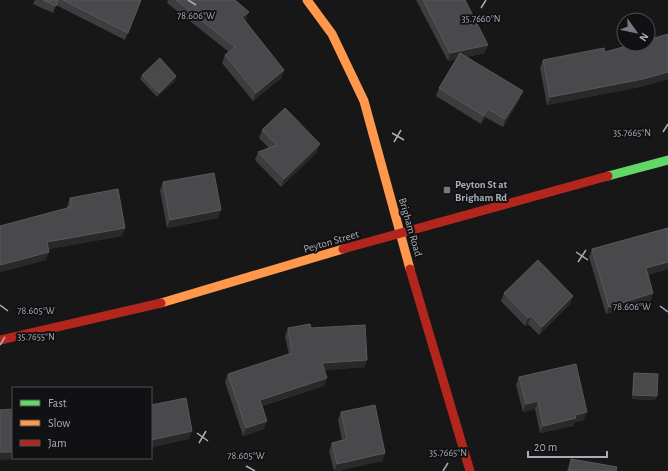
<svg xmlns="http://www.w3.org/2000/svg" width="668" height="471" font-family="'Alegreya Sans',sans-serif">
<rect width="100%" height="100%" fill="#171717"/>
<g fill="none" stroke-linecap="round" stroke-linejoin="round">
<path stroke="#63d668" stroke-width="9" d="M608,176L668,160"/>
<path stroke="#ff974d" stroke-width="9" d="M307,0L332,34L364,101L410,269
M161,303L343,249"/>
<path stroke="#b3261e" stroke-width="9" d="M343,249L608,176
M410,269L470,471
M0,340L161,303"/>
</g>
<path fill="#3d3d3f" d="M35,0H141L125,40L56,5L53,13L33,4Z
M168,0H235L246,20L245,21L284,70L281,78L253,101L222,63L225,55L229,52L167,3Z
M416,0H465L485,53L467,57L520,99L503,127L485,117L481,124L436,96L439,88L457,59L448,61Z
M668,34V79L640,87L547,105L540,68L543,60L605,52Z
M142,75L176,76L175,81L157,97L140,79Z
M262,130L317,152L281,187L255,160L258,152L269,148L259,138Z
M163,182L218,218L167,228L160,190Z
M70,198L125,228L122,236L48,249L46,260L0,272L67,208V206Z
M668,228V269L648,275L651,301L606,314L589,257L592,249Z
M504,293L573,296L570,304L539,335L528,324L525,326L501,301Z
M288,328H311L365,367L324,370V386L262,406L264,429L243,436L225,382L228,374L289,355L285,336Z
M634,373L655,400L632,399L633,377Z
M519,377L584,420L575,422L573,426L540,433L535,409L523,412L516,385Z
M341,412L385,453L382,461L337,471H334L329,451L332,443L342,440L338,420Z
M571,459L616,471H567Z"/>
<path fill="#29292a" d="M249,12L246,20L239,26L242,17Z
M488,45L485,53L448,61L450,53Z
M284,70L281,78L253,101L256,93Z
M668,72V79L640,87L547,105L550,97Z
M176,76L175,81L157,97L159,93Z
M523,91L520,99L503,127L505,119Z
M488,109L485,117L481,124L484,116Z
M320,144L317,152L281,187L284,179Z
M221,210L218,218L167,228L170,220Z
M125,228L122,236L44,250L47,242Z
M49,252L46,260L0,272V265Z
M668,262V269L643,276L646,268Z
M653,293L651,301L606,314L609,307Z
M573,296L570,304L539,335L542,327Z
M531,316L528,324L525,326L528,318Z
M367,360L365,367L319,371L322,363Z
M327,378L324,386L257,407L260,400Z
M633,395L657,396L655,400L632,399Z
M538,401L535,409L523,412L526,404Z
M587,412L584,420L575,422L573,426L540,433L543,426L575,415Z
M267,421L264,429L243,436L246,428Z
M192,431L189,439L151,448V440Z
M0,452H13V458H18V459L0,460Z
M385,453L382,461L337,471H334L337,464Z"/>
<path fill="#49494c" stroke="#58595d" d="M43,0H58L56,6Z
M63,0H141L128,33Z
M176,0H235L249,12L242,17L284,70L256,93L225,55L235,47Z
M423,0H465L488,45L450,53Z
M668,34V72L643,79L550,97L543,60L604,48L605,52L634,44H648V40Z
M460,53L523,91L505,119L488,109L484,116L439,88Z
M160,58L176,76L159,93L142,75Z
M285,108L320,144L284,179L258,152L277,145L262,130Z
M214,173L221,210L170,220L163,182Z
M118,189L125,228L47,242L49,252L0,265V226L71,207L70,198Z
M668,228V262L646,268L653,293L609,307L592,249Z
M538,260L573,296L542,327L531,316L528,318L504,293Z
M310,324L311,328L365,325L367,360L322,363L327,378L260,400L267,421L246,428L228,374L292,353L288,328Z
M576,364L587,412L575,415L576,418L543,426L538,401L526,404L519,377Z
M634,373L658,374L657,396L633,395Z
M186,398L192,431L151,440V405Z
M375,405L385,453L337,464L332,443L347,439L341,412Z
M13,409V452H0V410Z
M571,459L617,467L616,471H569Z"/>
<path fill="none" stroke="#a8adb8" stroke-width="1.5" d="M188,0L196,5M481,8L486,0M663,132L668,124M392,133L404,140M394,142L401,130M576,252L588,260M578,262L586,250M0,305L8,311M660,306L668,312M0,345L5,337M197,433L208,441M199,443L206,431M246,466L255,471M443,471L448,463"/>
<rect fill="#757880" stroke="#111113" stroke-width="1.5" x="443" y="186" width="8" height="8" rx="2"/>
<g text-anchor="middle" stroke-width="4" stroke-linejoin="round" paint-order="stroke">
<g font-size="11" font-weight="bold" fill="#a8adb8" stroke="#111113" text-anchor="start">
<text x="455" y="188">Peyton St at<tspan x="455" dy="13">Brigham Rd</tspan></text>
</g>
<g font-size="11" fill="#a8adb8" stroke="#111113">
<text transform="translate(411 227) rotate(74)" y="4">Brigham Road</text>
<text transform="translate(331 241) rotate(-16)" y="4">Peyton Street</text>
</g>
</g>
<g font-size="10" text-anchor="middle" fill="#a8adb8" stroke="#111113" stroke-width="4" stroke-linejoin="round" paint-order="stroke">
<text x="196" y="19">78.606°W</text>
<text x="481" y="22">35.7660°N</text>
<text x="632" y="136">35.7665°N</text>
<text x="632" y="310">78.606°W</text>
<text x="36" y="314">78.605°W</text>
<text x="36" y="340">35.7655°N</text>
<text x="448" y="456">35.7665°N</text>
<text x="246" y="459">78.605°W</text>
</g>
<rect x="12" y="387" width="140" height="72" fill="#111113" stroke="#4d4f55"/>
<rect x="20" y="400" width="20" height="6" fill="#63d668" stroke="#4d4f55"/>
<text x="48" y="407" font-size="12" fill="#a8adb8">Fast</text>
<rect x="20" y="420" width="20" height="6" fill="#ff974d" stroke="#4d4f55"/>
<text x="48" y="427" font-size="12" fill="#a8adb8">Slow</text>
<rect x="20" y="440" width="20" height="6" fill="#b3261e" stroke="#4d4f55"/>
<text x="48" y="447" font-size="12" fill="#a8adb8">Jam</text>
<g transform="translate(636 32) rotate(123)"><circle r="19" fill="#111113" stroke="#4d4f55"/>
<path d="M0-3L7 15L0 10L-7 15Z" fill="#757880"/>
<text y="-6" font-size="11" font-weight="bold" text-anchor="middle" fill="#a8adb8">N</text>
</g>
<path d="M528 451v6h79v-6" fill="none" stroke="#a8adb8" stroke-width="2"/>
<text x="534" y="451" font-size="12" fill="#a8adb8" stroke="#111113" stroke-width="3" paint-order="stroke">20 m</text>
</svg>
